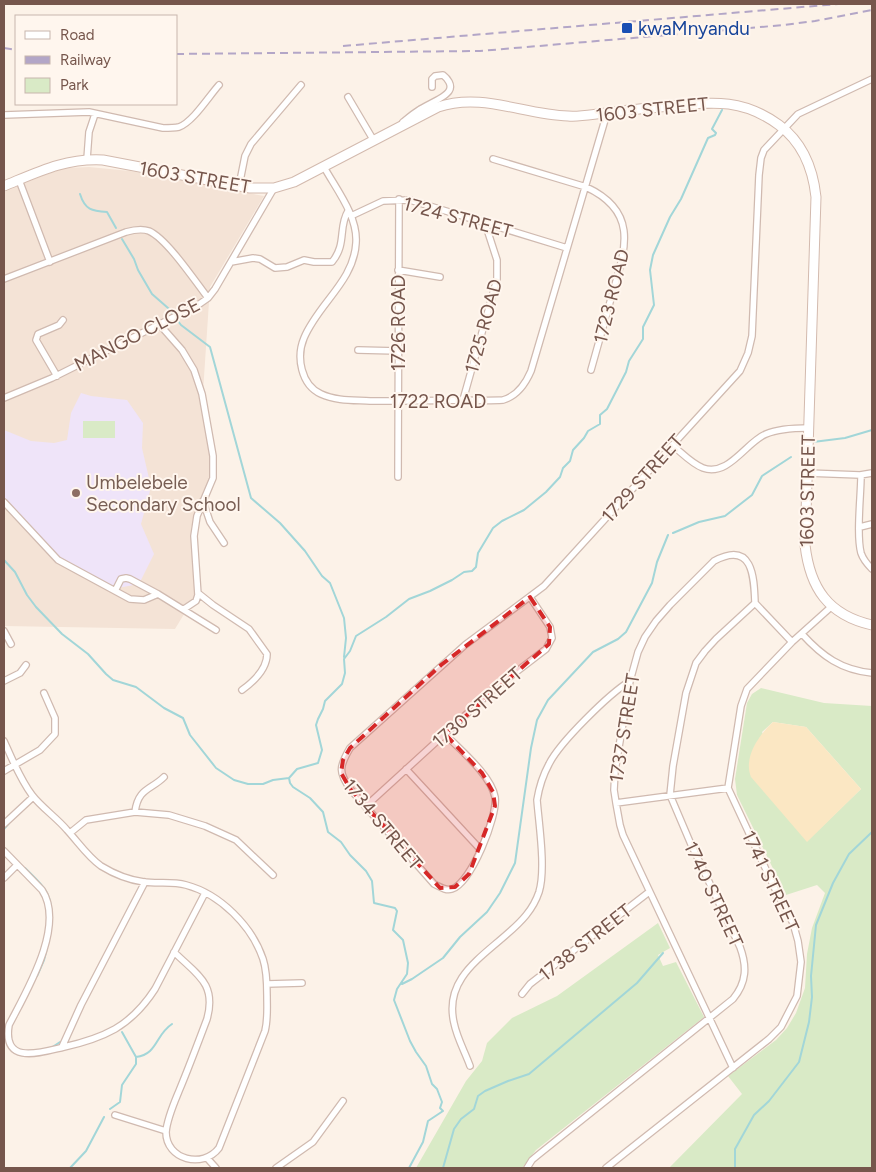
<svg xmlns="http://www.w3.org/2000/svg" width="876" height="1172" font-family="Figtree,sans-serif">
<rect width="100%" height="100%" fill="#fcf2e8"/>
<path fill="#f4e3d6" d="M89,167L130,171L264,196L210,287L202,407L210,460L209,478L191,528L195,596L175,629L4,626V192L42,176L65,168Z"/>
<path fill="#efe4f9" d="M81,393L91,396L127,400L143,423L142,448L151,487L141,524L154,554L139,584L118,588L106,584L60,559L4,500V430L31,441L54,443L67,440L71,413Z"/>
<path fill="#d9eac6" fill-rule="evenodd" d="M83,421H115V438H83Z
M761,688L824,703L872,706V1168H669L742,1094L728,1076L776,1040L787,1028L796,1013L805,988L807,954L812,928L825,893L817,885L786,895L737,795L735,779L747,703L752,694ZM773,722L806,727L861,789L807,841L762,732Z
M658,923L670,948L658,955L663,966L676,962L704,1017L536,1150L522,1168H416L466,1081L482,1061L487,1043L512,1018L557,996Z"/>
<path fill="#fbe7c3" d="M773,722L806,727L861,789L807,842L751,777C743,757 759,735 773,722Z"/>
<g fill="none" stroke-linecap="round" stroke-linejoin="round">
<path stroke="#a2d6d8" stroke-width="2" d="M80,194C85,210 92,211 107,212L116,228
M122,239L134,259L138,270L152,294L168,308L173,314
M178,321L181,325L210,347L251,498L280,523L305,551L322,576L330,583L344,618L346,638L344,657
M813,442L845,438L872,430
M673,533L699,522L725,516L752,495L762,476L791,457
M4,560L15,572L27,595L36,607L62,634L88,654L106,674L113,680L136,687L164,708L183,718L190,735L216,768L234,780L248,784H263L273,780L289,778
M4,829L9,823
M25,868C40,883 53,892 51,916
M37,976L44,960L47,948
M402,984L412,979L443,958L460,937L487,912L500,893L515,863L531,748L537,720L548,700L593,652L618,639L626,632L652,583L657,562L668,535
M51,1048L60,1042
M136,1057C158,1054 155,1035 172,1024
M110,1109L120,1102L122,1085L136,1064V1057L122,1032
M70,1168L86,1151L104,1117
M409,1168L423,1142L428,1121L443,1111L440,1108L442,1102L437,1089L432,1084L426,1066L416,1052L410,1041L394,1000L397,989L407,974L408,963L403,940L393,930L397,911L395,908L374,903L372,881L366,871L350,855L341,842L328,832L323,812L310,798L293,787L290,783L289,778L297,769L318,763L322,750L316,725L318,719L323,709L325,701L342,684L345,673L344,659L350,651L356,636L386,617L409,599L430,591L452,580L464,572L472,571L476,567L478,553L493,528L502,521L524,510L546,492L560,477L563,468L570,461L573,450L584,438L588,431L600,424V415L607,409L626,372L629,361L643,339V327L654,305L650,270L653,255L670,217L681,199L708,138L715,135L716,133L712,129L722,110
M443,1168L454,1129L461,1119L474,1109L478,1096L485,1091L508,1081L529,1074L637,983L663,953
M735,1168V1149L754,1115L769,1101L799,1062L809,1022L812,997L811,976L816,925L833,883L849,854L872,832"/>
<defs>
<path id="street" d="M348,97L374,141
M4,115L89,112L163,128C168,128 174,128 179,127C193,122 209,96 219,85
M403,122C408,118 414,113 419,110C426,105 445,98 449,91C453,85 447,78 443,75L435,76L432,79V87
M87,159L89,132L95,114
M493,159L586,187C640,212 625,250 612,295C605,320 598,345 591,370
M324,167C336,189 358,216 356,243C354,281 318,304 304,338C296,357 301,385 321,394C336,401 354,400 370,401C398,401 426,401 453,400C470,400 486,401 503,400C517,396 525,385 531,371L607,113
M19,180L50,262
M239,186L245,156L251,144L301,85
M351,216L383,201L410,200L567,248
M231,262L253,258L260,259L275,268L287,267L304,260L314,262H332C347,244 338,227 348,211
M398,270L440,277
M4,279L126,232C133,230 141,228 149,231C167,239 195,281 208,298
M160,325L182,350L194,370L202,394L213,456V478L197,516L194,536L198,595L196,601L184,609
M358,350L398,351
M57,376L36,340L38,334L59,325L63,320
M4,398L52,378L198,305L208,298L215,289L274,188
M463,400L497,279V260L485,223
M672,445C682,453 692,464 703,468C729,477 746,442 766,434C778,429 794,428 808,428
M807,473L860,475L872,473
M861,475C861,496 856,534 861,553C863,559 867,564 872,569
M398,477L399,199
M203,501L210,522L224,543
M4,502L58,560L130,599L144,600L158,594
M860,527L872,524
M115,591L121,579L126,578L130,579L158,594L216,630
M198,593L213,605L249,629L267,654C267,669 253,682 242,690
M755,603L792,642
M4,631L11,644
M802,634C822,656 841,670 872,673
M4,681L20,673L26,665
M445,734C460,750 491,775 495,797C498,816 471,883 452,889C446,891 440,887 434,884L351,790C338,772 339,767 350,748L465,645L544,586L740,371L748,353L752,336L759,175L761,158L764,150L798,114L872,79
M4,741C12,759 20,779 32,795C41,807 57,818 67,830C78,842 88,857 101,866C114,874 129,880 144,882C158,884 172,881 186,885C220,894 252,926 263,959C267,971 267,984 267,996C267,1008 268,1019 265,1031L219,1148C203,1169 166,1160 166,1132C167,1119 174,1103 179,1091C189,1067 198,1043 207,1019C217,983 196,974 174,952
M406,769L480,849
M4,771L40,750L55,734V718L44,693
M616,803L728,788
M366,806L494,689L546,649L552,638L550,627L530,597
M135,812C138,788 151,790 164,777
M4,824L33,797
M70,833L86,820L135,812L169,815L205,826L236,840L273,875
M4,851L42,890C66,926 26,992 9,1025C2,1066 42,1052 64,1047C82,1043 99,1038 115,1029C132,1019 144,1006 155,989L205,893
M4,878L17,865
M267,984L302,983
M522,994L530,984L649,892
M62,1047L81,1005L145,882
M470,1066C465,1052 457,1038 454,1023C444,980 479,959 507,934C521,922 533,910 539,892C546,869 539,825 537,800C539,788 543,775 549,764C560,742 609,694 630,681
M733,1068L623,835L620,825L616,803L614,790L615,771L630,681L638,652L645,637L656,621L670,605L714,561C753,540 754,577 755,603
M115,1115L166,1131
M207,1158L216,1168
M276,1168L313,1142L343,1101
M527,1168L532,1160L538,1155L733,999C747,982 747,966 740,947L690,842L670,795L673,766L686,693L696,663L705,651L716,639L755,603
M606,1168L769,1039L781,1027L797,996L801,962L798,941L793,923L776,891L728,788L741,706L747,689L792,642L831,607"/>
<path id="secondary" d="M4,186C38,172 65,158 103,160L250,188H274L294,182L438,107C482,92 524,115 568,116C581,117 594,114 606,113C628,110 649,108 670,106C713,102 742,98 779,125C802,142 813,169 816,197L805,545C810,588 828,615 872,625"/>
</defs>
<use href="#street" stroke="#d0bab0" stroke-width="8"/>
<use href="#secondary" stroke="#d3baae" stroke-width="11"/>
<use href="#street" stroke="#fff" stroke-width="5.5"/>
<use href="#secondary" stroke="#fff" stroke-width="9"/>
<path stroke="#b3a6c7" stroke-width="2" stroke-dasharray="8 5" stroke-linecap="butt" d="M343,46L838,4
M4,48L16,50
M176,54L480,51L784,25L815,21L872,10"/>
</g>
<path fill="#d62828" fill-opacity="0.2" stroke="#d62828" stroke-width="4" stroke-dasharray="10 6" stroke-linejoin="round" d="M530,597L550,627L549,644L445,734L482,773L493,792L495,806L469,874L455,887L440,888L351,790L341,773L343,760L350,748L441,665Z"/>
<rect fill="#1a4fb4" stroke="#fff6ee" stroke-width="2" x="621" y="22" width="12" height="12" rx="2.5"/>
<circle fill="#8d6e63" stroke="#fff6ee" stroke-width="2" cx="76" cy="493" r="5"/>
<g text-anchor="middle" stroke-width="4" stroke-linejoin="round" paint-order="stroke">
<g font-size="19" fill="#164399" stroke="#fff6ee" text-anchor="start">
<text x="638" y="35">kwaMnyandu</text>
</g>
<g font-size="19" fill="#76564c" stroke="#fff6ee">
<text transform="translate(652 109) rotate(-6)" y="7">1603 STREET</text>
<text transform="translate(195 177) rotate(10)" y="7">1603 STREET</text>
<text transform="translate(458 217) rotate(15)" y="7">1724 STREET</text>
<text transform="translate(611 296) rotate(-76)" y="7">1723 ROAD</text>
<text transform="translate(398 323) rotate(-90)" y="7">1726 ROAD</text>
<text transform="translate(483 326) rotate(-75)" y="7">1725 ROAD</text>
<text transform="translate(137 334) rotate(-27)" y="7">MANGO CLOSE</text>
<text x="438" y="408">1722 ROAD</text>
<text transform="translate(642 478) rotate(-48)" y="7">1729 STREET</text>
<text transform="translate(807 491) rotate(-89)" y="7">1603 STREET</text>
<text transform="translate(477 707) rotate(-41)" y="7">1730 STREET</text>
<text transform="translate(624 728) rotate(-81)" y="7">1737 STREET</text>
<text transform="translate(383 824) rotate(50)" y="7">1734 STREET</text>
<text transform="translate(771 881) rotate(65)" y="7">1741 STREET</text>
<text transform="translate(714 894) rotate(65)" y="7">1740 STREET</text>
<text transform="translate(585 942) rotate(-38)" y="7">1738 STREET</text>
</g>
<g font-size="19" fill="#785e54" stroke="#fff6ee" text-anchor="start">
<text x="86" y="489">Umbelebele<tspan x="86" dy="22">Secondary School</tspan></text>
</g>
</g>
<rect width="876" height="1172" fill="none" stroke="#76564c" stroke-width="10"/>
<rect x="15" y="15" width="162" height="90" fill="#fff6ee" stroke="#c8b6ad"/>
<rect x="25" y="31" width="25" height="8" fill="#ffffff" stroke="#c8b6ad"/>
<text x="60" y="40" font-size="15" fill="#76564c">Road</text>
<rect x="25" y="56" width="25" height="8" fill="#b3a6c7" stroke="#c8b6ad"/>
<text x="60" y="65" font-size="15" fill="#76564c">Railway</text>
<rect x="25" y="78" width="25" height="15" fill="#d9eac6" stroke="#c8b6ad"/>
<text x="60" y="90" font-size="15" fill="#76564c">Park</text>
</svg>
